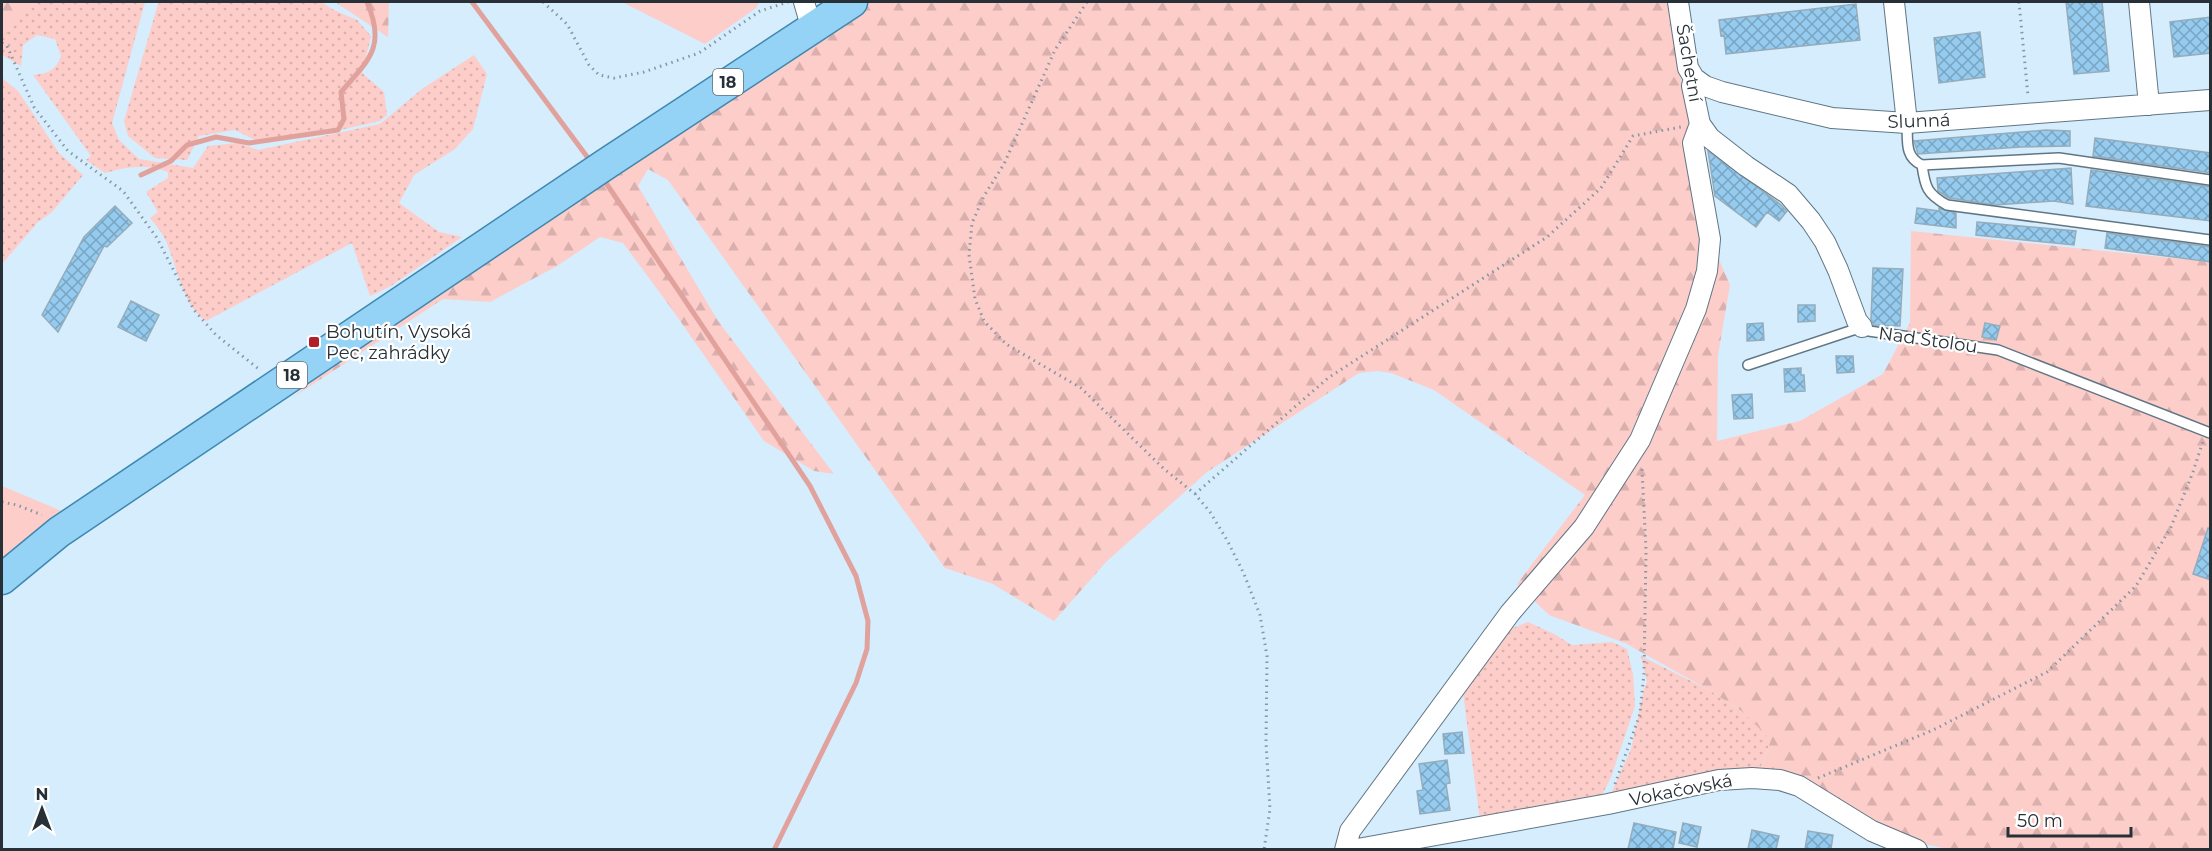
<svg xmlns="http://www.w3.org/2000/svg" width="2212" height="851" font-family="Montserrat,sans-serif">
<defs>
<pattern id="grass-dots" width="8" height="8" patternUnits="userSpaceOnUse" patternTransform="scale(1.5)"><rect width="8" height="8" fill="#fdcdc9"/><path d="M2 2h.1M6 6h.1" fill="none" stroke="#d9b0ad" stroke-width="1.8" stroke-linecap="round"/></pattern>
<pattern id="forest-firs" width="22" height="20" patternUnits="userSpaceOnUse" patternTransform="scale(1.5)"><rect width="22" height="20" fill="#fdcdc9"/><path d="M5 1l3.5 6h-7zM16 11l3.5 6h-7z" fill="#d9b0ad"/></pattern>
<pattern id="building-cross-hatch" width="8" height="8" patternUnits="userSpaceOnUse" patternTransform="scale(1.5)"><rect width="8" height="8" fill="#94cbee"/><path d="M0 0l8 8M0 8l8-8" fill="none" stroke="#79a5c2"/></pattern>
</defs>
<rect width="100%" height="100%" fill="#d5edfd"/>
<path fill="url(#grass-dots)" d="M30,2H145L112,123L119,140L139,159L193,168L208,146L238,143L258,150L380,124L422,89L474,55L487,74L473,129L455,149L414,175L399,203L439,232L462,237L391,286L370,296L352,243L206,321C181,305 177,262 164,237C160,230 155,224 150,218L158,212L146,192L168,178V172C146,163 126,167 105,173L86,160L91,156L33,75C48,74 56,70 61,56L55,39L37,35L23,45L21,66L2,55V34Z
M161,2H321L334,10L357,20L371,36L362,73L384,92L387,115L380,121L335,131L255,140L235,130L199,136L187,160L155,158L128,136L124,121L158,4Z
M2,78L18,91L59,153L83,175L52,212L38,222L2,264Z
M1528,622L1554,634L1572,645L1612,642L1627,649L1633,674L1635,706L1611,777L1601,797L1480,820L1463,693L1504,632Z
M1641,656L1709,690L1746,714L1771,740L1758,774L1610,796L1631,749L1644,689L1647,682Z"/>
<path fill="url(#forest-firs)" d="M2,2H35L2,39Z
M335,2H389L388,37Z
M867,2H1667L1710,239L1730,285L1718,355L1717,441L1800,421L1883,374L1910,323L1911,231L2210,262V849H1949L1918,843L1812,789L1780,780L1760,769L1771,740L1743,712L1709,690L1625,643L1549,615L1517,584L1585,495L1434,390L1391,373L1377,371L1359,373L1207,472L1106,562L1054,621L993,584L945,568L668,180L648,169L638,186L718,321L834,474L814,471L764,441L669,305L623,243L600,237L557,266L490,302L443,299L292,398L373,332L813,34Z"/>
<path fill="#fdcdc9" d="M622,2H759L756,8L705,44Z
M2,486L64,512L2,565Z"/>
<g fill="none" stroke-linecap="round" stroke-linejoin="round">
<path stroke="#e1a29d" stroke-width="5" d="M472,2L591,162
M141,175L171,161L187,145L216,137L249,143L338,130L344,119L341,92C370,59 386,46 367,2
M602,177L810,486L856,576L868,621L867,649L856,683L774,850"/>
</g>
<path fill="url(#building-cross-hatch)" stroke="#95acbb" stroke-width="1.5" d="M2066,2H2102L2109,71L2074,74Z
M1856,4L1860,40L1726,54L1724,35L1721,36L1719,20Z
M2211,17V53L2174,57L2170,22Z
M1980,32L1985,77L1939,83L1934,38Z
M2046,130L2070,131V146L2021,147L1918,154L1914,141Z
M2095,138L2211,153V173L2093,156Z
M1708,151L1780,204L1787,211L1779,221L1767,212L1756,227L1715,196Z
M2071,168L2073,204L2054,201L1995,205L1949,198L1938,191L1937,178Z
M2091,170L2211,187V221L2086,206Z
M115,206L132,223L107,247L104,246L58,332L42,315L84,237Z
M1917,208L1939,211V208L1956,213V228L1915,223Z
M1977,222L2076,231L2074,245L1976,235Z
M2107,233L2211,247V262L2105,248Z
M1873,268L1903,269L1900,326L1874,325L1871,319Z
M131,301L159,315L146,341L118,327Z
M1798,305H1815V321L1798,322Z
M1763,323L1764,340L1747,341V324Z
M1985,323L2000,326L1996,340L1982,337Z
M1836,356H1853L1854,372L1837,373Z
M1801,368V375H1804L1805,391L1785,392L1784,369Z
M1752,394L1753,418L1734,419L1732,395Z
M2208,528H2211V580L2193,574Z
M1462,732L1464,753L1445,754L1443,734Z
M1447,760L1450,783L1446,784L1450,810L1420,814L1417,791L1423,790L1419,764Z
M1634,823L1676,832L1673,849H1628Z
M1683,823L1701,827L1697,847L1679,843Z
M1752,830L1779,836L1776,849H1748Z
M1808,831L1833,835L1831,849H1805Z"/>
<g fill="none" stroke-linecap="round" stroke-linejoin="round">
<defs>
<path id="lane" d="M1907,123C1908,140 1904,157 1922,165L2059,158L2210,180
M1922,165C1925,187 1927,194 1947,205L2210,240
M1748,365L1862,327L1869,331L1998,350L2210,433"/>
<path id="street" d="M804,2L811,26
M1678,2L1688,68L1694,78L1692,86L1700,124L1710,138L1746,166L1788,194L1811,221L1825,242L1838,270L1857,321L1862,327
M1894,2L1907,123
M2139,2L2149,105
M1694,78L1705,86L1722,92L1832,118L1907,123L2210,100
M1345,850L1350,831L1510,613L1584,527L1640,440L1696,309L1707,271L1710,239L1693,143L1700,124
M1352,850L1608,804L1719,780L1752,778L1780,780L1799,786L1872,831L1917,850"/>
<path id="primary" d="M2,579L59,532L606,164L852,2"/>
</defs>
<use href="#lane" stroke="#607684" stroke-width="12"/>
<use href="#street" stroke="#607684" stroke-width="22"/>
<use href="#primary" stroke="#3f87af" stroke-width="33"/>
<path stroke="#8597a3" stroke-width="3" stroke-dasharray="1.5 4.5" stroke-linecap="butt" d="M543,2L567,24L589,65L599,75L614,78L644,72L699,53L760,11L788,2
M1087,2L1055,50L1004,164L984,196L972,223L969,255L975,299L984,321L1006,344L1081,388L1163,468L1195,494L1210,512L1227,540L1244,574L1260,615L1267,656L1266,743L1270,809L1264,850
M2019,2L2028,96
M2,43L7,46L34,107L68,151L123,191L157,238L194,310L216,335L260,370
M1195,494L1328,378L1547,237L1601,188L1633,136L1681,127
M2,502L17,505L42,515
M1818,778L1933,730L2047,672L2136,586L2171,527L2193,472L2203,441
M1615,784L1640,714L1644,673L1646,551L1642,469"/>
<use href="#lane" stroke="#fff" stroke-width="9"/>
<use href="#street" stroke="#fff" stroke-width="20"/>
<use href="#primary" stroke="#94d3f6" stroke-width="30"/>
</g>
<rect fill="#b11f2a" stroke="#fff" stroke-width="2" x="308" y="336" width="12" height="12" rx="3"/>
<g text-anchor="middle" stroke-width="4.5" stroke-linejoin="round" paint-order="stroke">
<g fill="#fff" stroke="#676e72" stroke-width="1.5">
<rect x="713" y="69" width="30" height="26" rx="4.5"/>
<rect x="277" y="362" width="30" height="26" rx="4.5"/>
</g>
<g font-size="16" font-weight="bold" fill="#263036">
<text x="728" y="88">18</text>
<text x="292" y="381">18</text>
</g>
<g font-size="18" fill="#263036" stroke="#fff">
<text transform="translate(1689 63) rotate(80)" y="6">Šachetní</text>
<text transform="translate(1919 121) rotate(-2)" y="6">Slunná</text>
<text transform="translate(1928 340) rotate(8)" y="6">Nad Štolou</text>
<text transform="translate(1681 790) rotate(-11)" y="6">Vokačovská</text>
</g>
<g font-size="18" fill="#263036" stroke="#fff" text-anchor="start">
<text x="326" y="338">Bohutín, Vysoká<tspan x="326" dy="21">Pec, zahrádky</tspan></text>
</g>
</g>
<rect width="2212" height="851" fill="none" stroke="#263036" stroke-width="6"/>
<g transform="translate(42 809)" stroke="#ffffff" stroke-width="4.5" paint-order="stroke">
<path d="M0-4.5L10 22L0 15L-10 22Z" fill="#263036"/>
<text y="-9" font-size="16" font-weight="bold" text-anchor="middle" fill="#263036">N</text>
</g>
<path d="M2008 827v9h123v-9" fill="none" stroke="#263036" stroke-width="3"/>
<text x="2017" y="827" font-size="18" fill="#263036" stroke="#ffffff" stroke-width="4.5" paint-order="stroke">50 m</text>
</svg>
